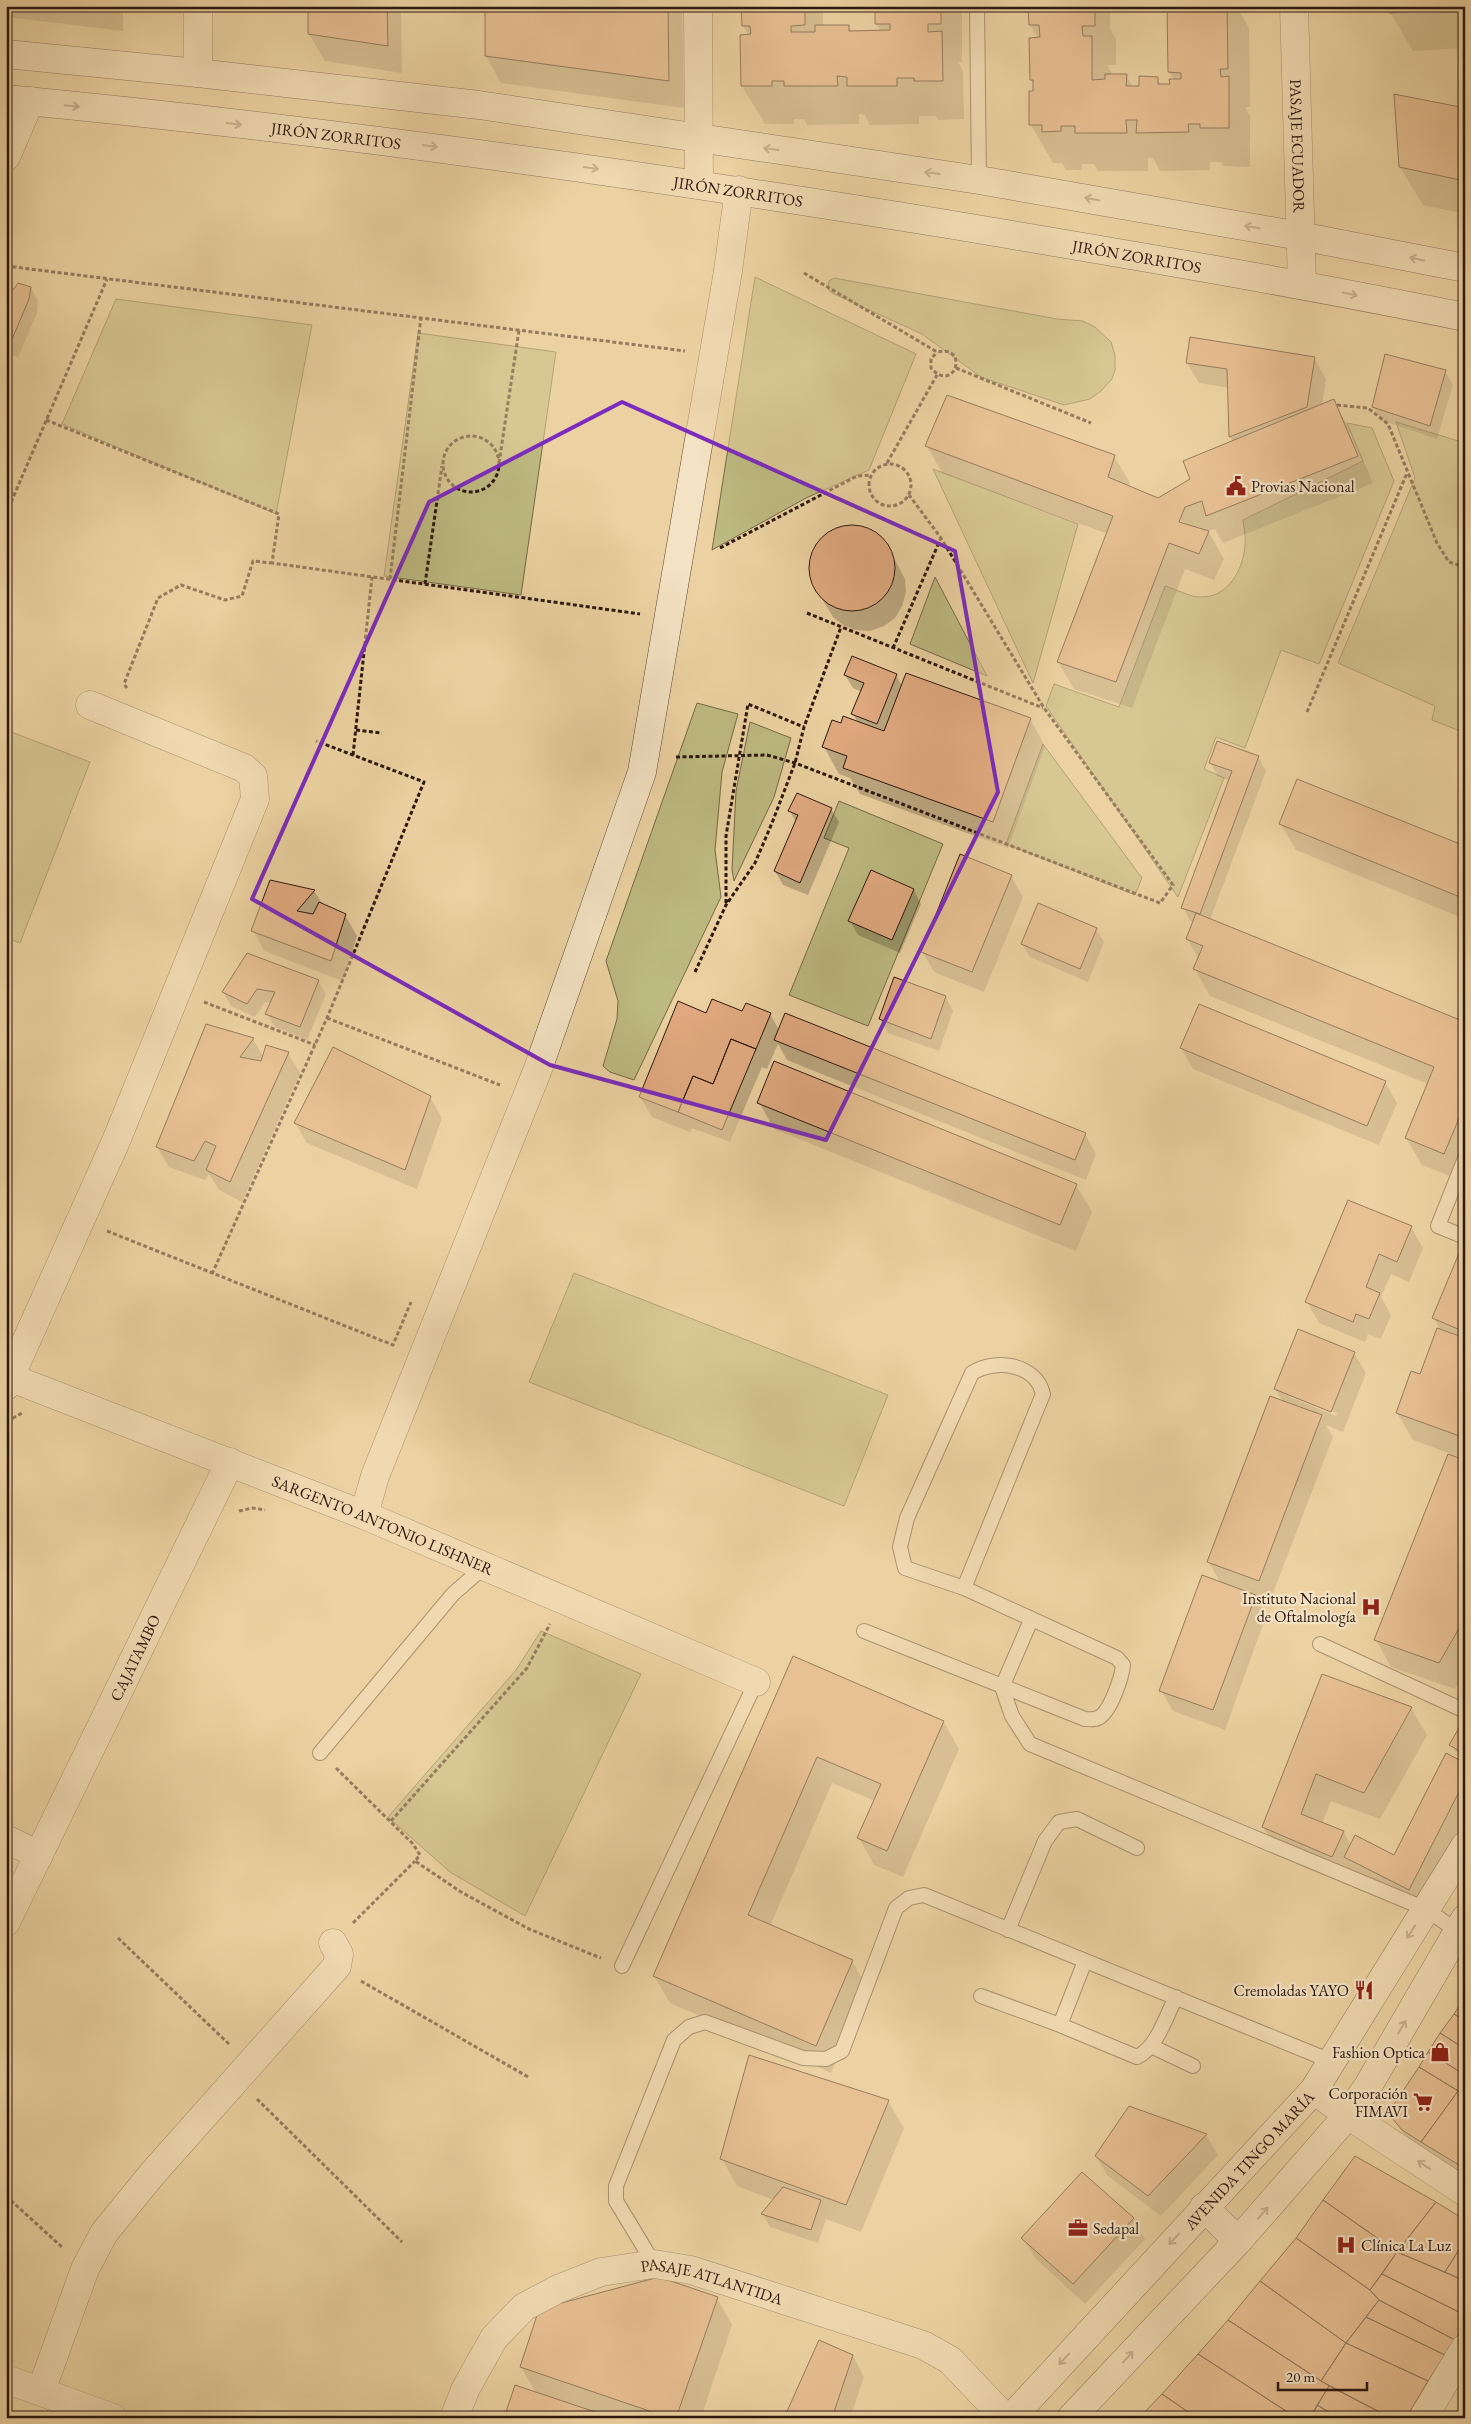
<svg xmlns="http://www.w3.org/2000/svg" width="1471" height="2424" font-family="'EB Garamond',serif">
<rect width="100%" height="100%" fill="#ecd2a2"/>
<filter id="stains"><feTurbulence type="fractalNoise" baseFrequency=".004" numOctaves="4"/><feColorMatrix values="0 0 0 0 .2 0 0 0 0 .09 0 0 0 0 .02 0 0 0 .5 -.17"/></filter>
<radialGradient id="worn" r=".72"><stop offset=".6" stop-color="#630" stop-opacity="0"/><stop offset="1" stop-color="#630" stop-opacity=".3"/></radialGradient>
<path fill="#bdba81" stroke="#746848" d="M755,277L916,354L869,470L806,498L712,550Z
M834,278L1057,319L1083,321L1095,327L1111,342L1115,355V370L1112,379L1101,391L1090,399L1064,405L981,377L922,334L832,293L828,289L829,281Z
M116,299L312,325L276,514L62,424Z
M418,333L556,352L521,595L384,576Z
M1396,422L1465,443V733L1432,720L1435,706L1338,663L1415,478Z
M1347,423L1372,428L1394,481L1319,664L1281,650L1245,748L1216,737L1204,769L1224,778L1178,897L1046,706L1054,684L1119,707L1165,586C1176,589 1191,598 1202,597C1228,597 1243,570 1245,546C1246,538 1244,528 1243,520L1363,461Z
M933,469L1078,524L1033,683Z
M935,577L987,676L910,644Z
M697,703L738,714L722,772L715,850L721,897L634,1080L610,1072L603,1066L617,1019L618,1001L606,961Z
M750,722L791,738L774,797L734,881L732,870L736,791Z
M6,730L90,762L20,943L6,938Z
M1043,744L1142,878L1135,895L1006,844Z
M839,801L943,844L868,1026L789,995L849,848L824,838Z
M574,1273L888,1395L844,1506L529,1382Z
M541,1631L641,1674L525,1916L450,1872L388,1817L516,1670Z"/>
<path fill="#0003" fill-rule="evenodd" d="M6,6H123V31L6,17Z
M309,6H401L402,73L325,61L309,34Z
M486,6H682L684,108L501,83L486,56Z
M742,6H823V26H849L852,32L881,31L876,24V6H962V62H958L963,71L964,119L938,120L936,116H919V124L870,125L865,115L859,114V124L807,125L804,119H794V124H765L742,86L749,36L743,25Z
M1030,6H1110V29L1116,39V65H1107L1113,75H1126L1133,87H1140L1157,78L1161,85H1171L1174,80L1169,72V6H1236L1249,28L1250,107H1245L1250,116V167L1223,166L1221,162H1210V170L1160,171L1153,158H1148V171H1098L1094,164H1082V170H1066L1062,163H1053L1031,125L1035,93V86L1031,80L1038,39L1030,24Z
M1465,6V48L1413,51L1390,12Z
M1465,109V214L1423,205L1400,167Z
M31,288L38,301L37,313L18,357L6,354V289L13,292Z
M1314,358L1326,379L1322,406L1334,401L1349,428L1373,483L1223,543L1215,529L1208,531L1224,559L1214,580L1185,569L1132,708L1074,689L1058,662L1108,534L942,473L927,446L1114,456L1130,483L1128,487L1158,499L1192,479L1233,442L1230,437L1229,388L1199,383L1187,363Z
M1445,371L1453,385L1437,439L1381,420L1373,406Z
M851,527L864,528L877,535L887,545L905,579L906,592L902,606L895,618L884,626L870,631L856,630L843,625L833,617L813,584L810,571L811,557L817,545L826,535L838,529Z
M845,675H896L902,686L1030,719L1045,746L1008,848L860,794L850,778L839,774L824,747L842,724L858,723L853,714L862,692L853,688Z
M1258,757L1266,771L1210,920L1465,1023V1168L1460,1180L1422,1165L1406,1138L1428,1084L1210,996L1195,969L1199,959L1187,939L1194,922L1190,921L1183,907L1230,781L1218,776L1210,763Z
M831,809L839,822L808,895L783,885L775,871L796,822L790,811Z
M1280,823L1465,847V919L1296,850Z
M871,872L914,890L921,904L900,953L858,935L850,921Z
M1011,876L1023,897L984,992L934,972L922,951Z
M271,881L314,891L323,905L345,915L357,936L343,981L264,951L253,930Z
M1096,929L1104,942L1088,982L1030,957L1022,944Z
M895,979L946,997L953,1011L939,1051L888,1033L880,1019Z
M318,981L326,994L307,1040L275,1027L267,1014L272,1003L265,1002L255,1017L231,1006L223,992Z
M743,1013L770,1014L779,1030L1085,1134L1096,1154L1086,1180L787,1060L778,1044L767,1069L762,1067L730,1142L692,1128L690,1132L652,1117L640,1097L707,1015Z
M253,1039L264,1058L288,1053L300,1073L242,1202L219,1190L209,1174L205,1180L169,1167L157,1147Z
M1181,1048L1385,1082L1397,1103L1379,1145L1193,1069Z
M430,1097L442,1118L417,1189L307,1143L295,1123Z
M759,1102L1076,1185L1092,1212L1076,1251L774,1129Z
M1411,1227L1423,1248L1409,1282L1391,1274L1381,1297L1391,1315L1381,1339L1368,1334L1365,1342L1319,1323L1307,1302Z
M1465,1254V1671L1455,1689L1391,1667L1376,1640L1460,1457L1413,1440L1397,1413L1421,1376L1441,1331L1434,1318Z
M1354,1353L1366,1373L1343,1432L1326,1425L1333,1437L1270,1601L1254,1595L1266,1616L1225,1730L1173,1711L1161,1690L1221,1584L1208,1561L1283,1402L1275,1389ZM1290,1394L1337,1413L1336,1416L1290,1397Z
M794,1657L944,1722L959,1749L903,1877L874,1865L859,1838L875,1801L832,1783L770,1926L852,1961L868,1988L831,2073L670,2003L654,1976Z
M1323,1676L1411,1708L1427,1735L1380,1819L1331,1801L1322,1824L1344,1832L1351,1846L1395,1856L1465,1764V1823L1420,1909L1357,1878L1353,1871L1347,1883L1279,1854L1263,1827Z
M1465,1723V1757L1455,1751L1451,1745Z
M1465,1999V2176L1411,2143L1389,2113Z
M888,2101L904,2128L861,2232L826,2219L818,2243L770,2227L763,2214L774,2200L737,2186L722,2159Z
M1206,2135L1218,2155L1161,2216L1108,2176L1096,2156Z
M1435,2203L1465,2220V2349L1421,2418H1142L1200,2355ZM1428,2211H1431L1367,2296L1365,2295Z
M1133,2219L1145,2239L1085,2304L1035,2258L1023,2238Z
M717,2298L732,2325L701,2418H505L536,2393L521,2367Z
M853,2356L864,2377L850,2418H785Z"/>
<path fill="#e1aa80" stroke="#2c170e" d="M308,6H387L388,46L308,34Z
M485,6H668L669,81L485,56Z
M741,6H805V25L791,26V32H815V25H849V31L890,30V24H875V6H941V24H928V32L942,31L943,81H914V78H897V86H847V77L837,76L838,86H784V81H772V86H741L740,35L751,34L750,26H742Z
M1028,6H1095V26H1082L1083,36H1092V80L1105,79V74H1127L1126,86H1139V76L1158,77V84H1170L1169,79H1181V73L1168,72L1167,6H1227L1228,69H1220L1221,77L1229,76V128H1200V124H1188L1189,132L1136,133L1137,120H1126L1127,133H1075V126H1061V131L1042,132V125H1029V91H1033V80H1030L1029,38L1040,37L1039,25H1029Z
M1388,6H1465V8L1389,13Z
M1394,94L1465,108V181L1399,167Z
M18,283L31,287L29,299L10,344L6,343V288L13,290Z
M1190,337L1315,357L1307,407L1229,437L1227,369L1186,363Z
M1385,354L1446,370L1430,426L1372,407Z
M947,395L1115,455L1108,477L1158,498L1190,479L1183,461L1334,399L1358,456L1206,516L1202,501L1185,507L1179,522L1209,531L1199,554L1169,543L1116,682L1057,662L1113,516L925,446Z
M809 568a43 43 0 1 1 86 0a43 43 0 1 1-86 0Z
M852,656L897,674L877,724L851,714L864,683L844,675Z
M906,673L1031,718L993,822L843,768L847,756L822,747L832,720L841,723L843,716L884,731Z
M1217,741L1259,756L1200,914L1181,908L1232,771L1209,763Z
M1297,779L1465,846V899L1279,824Z
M797,793L832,808L800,883L774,871L798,815L788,811Z
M960,854L1012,875L972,972L921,952Z
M871,870L914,889L892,940L848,921Z
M270,880L315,890L297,911L313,914L319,902L346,914L331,961L251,931Z
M1038,903L1097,928L1080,969L1021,944Z
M1196,913L1465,1022V1104L1444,1154L1405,1138L1434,1067L1193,969L1203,946L1186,939Z
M247,953L319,980L300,1027L265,1014L275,992L257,989L247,1004L222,992Z
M894,977L946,996L931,1039L879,1019Z
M712,999L742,1011L746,1003L771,1013L756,1049L731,1039L713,1084L693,1076L678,1112L639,1097L678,1001L706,1013Z
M1199,1004L1386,1081L1367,1126L1180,1048Z
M785,1013L1086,1133L1075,1160L774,1040Z
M206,1024L254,1038L240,1057L261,1061L266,1045L289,1052L230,1182L206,1170L216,1146L205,1141L194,1161L156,1147Z
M731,1039L756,1049L722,1130L678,1112L693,1076L713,1084Z
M333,1047L431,1096L405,1170L294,1123Z
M774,1061L1077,1184L1060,1225L757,1103Z
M1348,1200L1412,1226L1397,1262L1379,1254L1366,1287L1380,1293L1369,1319L1356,1314L1353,1322L1305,1302Z
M1460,1251L1465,1253V1332L1432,1318Z
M1437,1328L1465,1338V1438L1396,1413L1411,1371L1420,1374Z
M1298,1329L1355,1352L1331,1412L1274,1389Z
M1270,1396L1322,1415L1259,1581L1207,1562Z
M1448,1454L1465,1460V1618L1439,1663L1374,1640Z
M1202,1575L1256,1595L1213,1710L1159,1691Z
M793,1656L944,1721L887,1851L857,1838L881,1784L817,1757L748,1915L853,1960L816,2046L653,1976Z
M1322,1674L1412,1707L1364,1793L1316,1774L1301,1814L1344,1831L1332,1857L1262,1827Z
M1463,1721H1465V1754L1449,1745Z
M1446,1753L1465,1763V1780L1409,1890L1344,1857L1355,1835L1394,1855Z
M1465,1997V2021L1454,2014Z
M1454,2014L1465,2021V2049L1440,2033Z
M1440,2033L1465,2049V2075L1428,2052Z
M1428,2052L1465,2075V2095L1419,2067Z
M749,2055L889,2100L846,2205L720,2159Z
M1419,2067L1458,2091L1421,2142L1402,2130L1388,2113Z
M1458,2091L1465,2095V2156L1459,2165L1421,2142Z
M1129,2106L1207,2134L1148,2196L1095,2156Z
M1355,2156L1436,2202L1397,2252L1323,2200Z
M1465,2156V2168L1459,2165Z
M1082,2172L1134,2218L1073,2284L1021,2238Z
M783,2187L821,2200L811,2230L761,2214Z
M1323,2200L1397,2252L1370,2290L1296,2238Z
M1436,2202L1465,2220V2240L1445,2272L1397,2252Z
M1296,2238L1370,2290L1379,2300L1346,2343L1260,2281Z
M1465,2240V2281L1445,2272Z
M1397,2252L1465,2281V2315L1382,2274Z
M1382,2274L1465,2315V2324L1455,2340L1379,2300L1370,2290Z
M659,2277L718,2297L676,2418H670L520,2367L539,2309Z
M1260,2281L1346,2343L1321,2381L1228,2320Z
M1379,2300L1455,2340L1445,2355L1366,2317Z
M1366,2317L1445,2355L1428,2381L1346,2343Z
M1228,2320L1329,2386L1310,2418H1297L1198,2354Z
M819,2340L853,2355L832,2418H784Z
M1346,2343L1428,2381L1406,2418H1391L1321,2381Z
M1198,2354L1289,2413L1286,2418H1197L1162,2394Z
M515,2385L613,2418H504Z
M1329,2386L1391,2418H1339L1317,2405Z
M1162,2394L1194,2416L1193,2418H1139Z
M1317,2405L1339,2418H1310Z
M1289,2413L1297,2418H1286Z"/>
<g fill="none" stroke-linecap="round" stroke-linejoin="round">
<defs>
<path id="lane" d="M977,6L979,180
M1465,1158L1438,1226L1465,1237
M1031,1620L1002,1687L1012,1716L1030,1744L1426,1909L1457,1931
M864,1631L1085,1719C1089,1719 1094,1720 1098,1718C1110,1713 1122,1677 1123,1665L1117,1658L964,1588L905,1568L900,1547L907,1518L972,1373C996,1358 1036,1364 1043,1394L964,1588
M1320,1644L1465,1711
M320,1753L453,1594L485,1566
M1008,1930L1045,1841L1059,1822L1077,1819L1137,1848
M1085,1961L1060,2025L1137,2057C1157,2048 1166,2016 1176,1997
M622,1966L756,1682
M981,1996L1060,2025
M1151,2046L1193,2066
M654,2264L616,2201V2186L674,2040L689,2027L705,2022L803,2058L826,2059L842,2051L896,1908L909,1898L924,1895L1331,2061"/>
<g id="street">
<path d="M198,6V73"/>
<path d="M698,6L699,183"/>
<path id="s1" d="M1294,6L1302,285"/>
<path d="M6,157L30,101"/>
<path id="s2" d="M6,1376L364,1515L756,1682"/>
<path d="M6,1386L116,1141L255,799L253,776L244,768L90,705"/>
<path d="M364,1515L375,1476L538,1069L642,772L728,271L739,190"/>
<path d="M6,1839L39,1855"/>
<path id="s3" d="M6,1922L230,1462"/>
<path d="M1314,2090L1348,2115L1465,2192"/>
<path d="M6,2379L113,2418"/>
<path d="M41,2391L85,2269L104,2233L153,2173L337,1966L339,1954L333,1943"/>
<path id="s4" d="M454,2418L466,2388L494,2338L524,2307L558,2289L601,2272L654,2264L691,2270L923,2345L950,2360L1005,2418"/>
<path d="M1423,2418L1465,2348"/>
</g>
<g id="secondary">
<path d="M6,54L198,73L479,105L979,180L1300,236L1465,268"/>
<path id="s5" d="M6,99C321,129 634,173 947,224C1120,253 1293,282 1465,317"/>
<path d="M1204,2207L1238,2241"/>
<path id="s6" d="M1011,2418L1314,2090L1465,1846"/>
<path d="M1071,2418L1238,2241L1348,2115L1368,2086L1465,1919"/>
</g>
</defs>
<use href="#lane" stroke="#5c4633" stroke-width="16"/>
<use href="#street" stroke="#5c4633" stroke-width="29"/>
<use href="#secondary" stroke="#2c170e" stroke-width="29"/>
<path stroke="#2c170e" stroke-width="3" stroke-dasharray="4 2.5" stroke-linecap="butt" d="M6,266L685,351
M804,273L937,352C970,344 955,395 931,368V359L937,352
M956,368L1091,423
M1337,405L1368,408L1388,424L1437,543L1449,562L1465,567
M46,420L279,514L272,563L640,614
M443 464a28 28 0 1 1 56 0a28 28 0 1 1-56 0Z
M499,463L519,330
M887,463L937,375
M869 485a21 21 0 1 1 42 0a21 21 0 1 1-42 0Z
M6,514L107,279
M720,548L857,476L871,475
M390,579L421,317
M425,584L442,466
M807,613L1043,708
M893,648L941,538
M127,688L124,684L158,598L181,585L225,600L242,596L253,561L272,563
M1307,712L1407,473
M356,730L382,733
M353,755L372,577
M676,757L767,755L795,763L1160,903L1173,885L1044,708L941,538L909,495
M726,903V836L748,704L804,727
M695,972L726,905L755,863L772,823L795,763L804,727L841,627
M204,1002L315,1045
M327,1018L500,1085
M107,1231L393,1345L411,1302
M212,1274L327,1018L424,782L316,741
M6,1418H13L22,1413
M239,1511L253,1508L265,1510
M336,1768L413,1844L420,1855L415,1861L461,1892L529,1929L601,1958
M391,1821L527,1668L550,1624
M353,1923L415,1861
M118,1938L230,2045
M361,1981L530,2078
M257,2099L402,2242
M6,2196L63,2248"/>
<use href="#lane" stroke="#f3e2c3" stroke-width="14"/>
<use href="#street" stroke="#f3e2c3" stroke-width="28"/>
<use href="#secondary" stroke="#f3e2c3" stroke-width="28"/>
</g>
<defs><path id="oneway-shaft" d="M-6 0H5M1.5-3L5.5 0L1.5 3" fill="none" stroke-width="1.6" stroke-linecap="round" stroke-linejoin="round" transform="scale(1.25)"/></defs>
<g stroke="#998772">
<use href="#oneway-shaft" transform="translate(72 106) rotate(6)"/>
<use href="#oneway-shaft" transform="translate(234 124) rotate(7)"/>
<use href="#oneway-shaft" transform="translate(430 146) rotate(8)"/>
<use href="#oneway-shaft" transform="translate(771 149) rotate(-172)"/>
<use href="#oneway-shaft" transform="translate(591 168) rotate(8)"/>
<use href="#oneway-shaft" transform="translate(932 173) rotate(-172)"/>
<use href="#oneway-shaft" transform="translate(1092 199) rotate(-170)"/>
<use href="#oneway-shaft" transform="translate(1252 227) rotate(-170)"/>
<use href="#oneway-shaft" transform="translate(1417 259) rotate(-169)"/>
<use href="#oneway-shaft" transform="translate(1350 294) rotate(11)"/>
<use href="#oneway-shaft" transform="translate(1411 1932) rotate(122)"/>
<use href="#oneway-shaft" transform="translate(1402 2027) rotate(-60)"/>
<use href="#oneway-shaft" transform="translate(1424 2165) rotate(-147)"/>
<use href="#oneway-shaft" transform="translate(1263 2213) rotate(-49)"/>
<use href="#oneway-shaft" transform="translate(1174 2239) rotate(133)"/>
<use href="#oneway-shaft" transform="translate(1128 2357) rotate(-47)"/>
<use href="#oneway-shaft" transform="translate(1064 2359) rotate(133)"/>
</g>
<path d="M0 0H1471V2424H0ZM622,402L955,551L998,792L826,1140L550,1065L252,899L429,502Z" fill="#ecd2a2" fill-opacity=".55" fill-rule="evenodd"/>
<path fill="none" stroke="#7b2cbf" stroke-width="4" stroke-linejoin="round" d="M622,402L955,551L998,792L826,1140L550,1065L252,899L429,502Z"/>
<defs>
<symbol id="civic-bare" viewBox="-9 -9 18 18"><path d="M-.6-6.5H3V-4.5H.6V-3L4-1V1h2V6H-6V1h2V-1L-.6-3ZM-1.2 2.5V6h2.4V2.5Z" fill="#8f2418" stroke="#f3e2c3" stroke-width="2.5" paint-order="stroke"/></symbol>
<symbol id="hospital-bare" viewBox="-9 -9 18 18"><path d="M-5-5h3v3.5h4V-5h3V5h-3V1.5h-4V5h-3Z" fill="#8f2418" stroke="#f3e2c3" stroke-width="2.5" paint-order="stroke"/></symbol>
<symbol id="restaurant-bare" viewBox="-9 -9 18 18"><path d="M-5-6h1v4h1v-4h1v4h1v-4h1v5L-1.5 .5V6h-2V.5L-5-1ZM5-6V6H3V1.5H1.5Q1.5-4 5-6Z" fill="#8f2418" stroke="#f3e2c3" stroke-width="2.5" paint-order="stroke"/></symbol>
<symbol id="shop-bare" viewBox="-9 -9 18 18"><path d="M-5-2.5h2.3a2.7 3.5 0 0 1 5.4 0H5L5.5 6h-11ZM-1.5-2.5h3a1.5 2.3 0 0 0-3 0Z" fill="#8f2418" stroke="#f3e2c3" stroke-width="2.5" paint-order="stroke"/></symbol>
<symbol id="supermarket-bare" viewBox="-9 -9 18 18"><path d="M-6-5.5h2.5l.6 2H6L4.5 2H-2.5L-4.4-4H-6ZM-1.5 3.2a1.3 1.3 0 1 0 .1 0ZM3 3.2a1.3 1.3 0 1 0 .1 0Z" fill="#8f2418" stroke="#f3e2c3" stroke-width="2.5" paint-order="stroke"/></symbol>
<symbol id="office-bare" viewBox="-9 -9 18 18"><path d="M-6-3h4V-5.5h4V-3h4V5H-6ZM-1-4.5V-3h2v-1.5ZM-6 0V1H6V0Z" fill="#8f2418" stroke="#f3e2c3" stroke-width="2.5" paint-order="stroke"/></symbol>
</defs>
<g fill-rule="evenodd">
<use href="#civic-bare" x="1222" y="472" width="28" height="28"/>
<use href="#hospital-bare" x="1357" y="1593" width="28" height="28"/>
<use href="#restaurant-bare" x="1350" y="1976" width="28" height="28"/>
<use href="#shop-bare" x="1426" y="2038" width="28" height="28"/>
<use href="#supermarket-bare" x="1409" y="2088" width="28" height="28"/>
<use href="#office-bare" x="1064" y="2214" width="28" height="28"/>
<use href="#hospital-bare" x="1332" y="2231" width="28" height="28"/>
</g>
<g text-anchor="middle" stroke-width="4.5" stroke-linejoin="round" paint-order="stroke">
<g font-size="16" fill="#2c170e" stroke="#f3e2c3">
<text dy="6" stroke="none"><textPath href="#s5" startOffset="332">JIRÓN ZORRITOS</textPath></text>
<text dy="6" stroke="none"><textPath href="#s1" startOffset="140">PASAJE ECUADOR</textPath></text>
<text dy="6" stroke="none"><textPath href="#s5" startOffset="738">JIRÓN ZORRITOS</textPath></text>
<text dy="6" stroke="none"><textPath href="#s5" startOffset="1142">JIRÓN ZORRITOS</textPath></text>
<text dy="6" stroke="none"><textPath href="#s2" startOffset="405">SARGENTO ANTONIO LISHNER</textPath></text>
<text dy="6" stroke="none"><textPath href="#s3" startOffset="294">CAJATAMBO</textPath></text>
<text dy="6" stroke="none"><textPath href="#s6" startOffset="351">AVENIDA TINGO MARÍA</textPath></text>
<text dy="6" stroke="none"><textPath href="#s4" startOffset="331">PASAJE ATLANTIDA</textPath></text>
</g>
<g font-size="16" fill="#2c170e" stroke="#f3e2c3" text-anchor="end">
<text x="1251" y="492" text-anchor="start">Provias Nacional</text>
<text x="1356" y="1604">Instituto Nacional<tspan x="1356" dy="18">de Oftalmología</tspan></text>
<text x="1349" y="1996">Cremoladas YAYO</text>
<text x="1425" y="2058">Fashion Optica</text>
<text x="1408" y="2099">Corporación<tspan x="1408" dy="18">FIMAVI</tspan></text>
<text x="1093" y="2234" text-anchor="start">Sedapal</text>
<text x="1361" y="2251" text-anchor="start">Clínica La Luz</text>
</g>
</g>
<rect width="1471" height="2424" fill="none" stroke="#ecd2a2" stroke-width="25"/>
<rect x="8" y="8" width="1456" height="2409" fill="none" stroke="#2c170e" stroke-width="2.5"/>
<rect x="12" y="12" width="1446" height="2399" fill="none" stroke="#2c170e"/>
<path d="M1278 2382v8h89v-8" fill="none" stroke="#2c170e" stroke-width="2.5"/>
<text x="1286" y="2382" font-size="15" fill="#2c170e" stroke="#f3e2c3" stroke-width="4" paint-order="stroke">20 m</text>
<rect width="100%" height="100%" filter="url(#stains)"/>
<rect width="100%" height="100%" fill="url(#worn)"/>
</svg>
